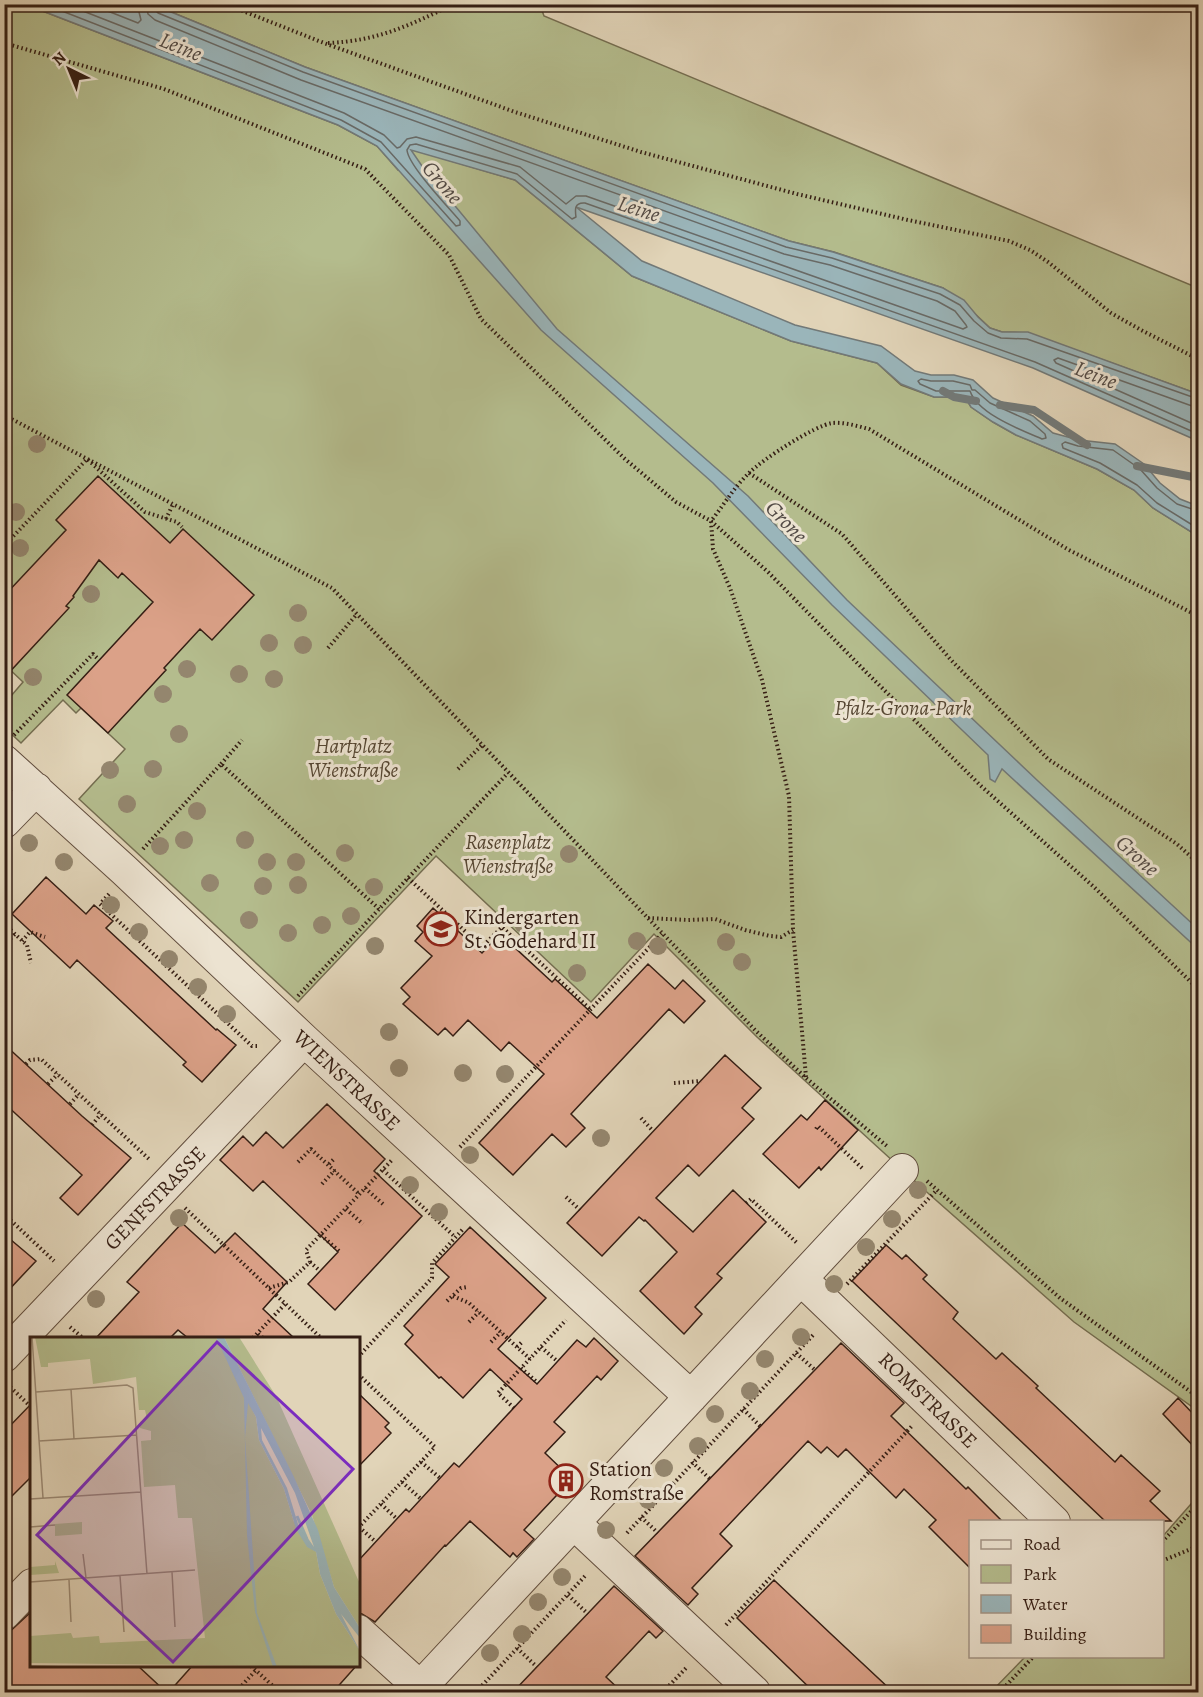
<svg xmlns="http://www.w3.org/2000/svg" width="1203" height="1697" font-family="Alegreya,serif">
<rect width="100%" height="100%" fill="#e1d4b8"/>
<filter id="stains"><feTurbulence type="fractalNoise" baseFrequency=".00333" numOctaves="4"/><feColorMatrix values="0 0 0 0 .2 0 0 0 0 .09 0 0 0 0 .02 0 0 0 .5 -.17"/></filter>
<radialGradient id="worn" r=".72"><stop offset=".6" stop-color="#630" stop-opacity="0"/><stop offset="1" stop-color="#630" stop-opacity=".3"/></radialGradient>
<path fill="#b4bc8d" stroke="#746d50" stroke-width="1.5" d="M5,5H27L338,125L377,146L398,170L411,149L515,180L632,276L791,341L877,363L901,385L934,397H965L971,407L993,422L1016,435L1097,469L1134,490L1153,508L1193,533H1198V1411L1074,1322L929,1194L757,1037L654,934L591,1002L436,856L298,1002L79,799L125,749L81,708L76,713L63,700L21,743L5,728V703L23,682L4,664Z
M154,5H540L544,16L1198,288V394L1028,333L1002,332L990,328L971,310L943,288L834,252L789,241L305,67Z
M1198,1496V1692H991L1025,1657L1162,1656L1163,1536Z"/>
<path fill="#9ab5ba" stroke="#727978" stroke-width="1.5" d="M27,5H154L305,67L789,241L833,252L943,288L964,300L978,317L990,328L1002,332H1028L1198,394V441L1033,368L576,207L642,261L795,325L881,346L915,371L931,375H954L973,380L993,398L1033,416L1053,433L1079,440L1115,444L1144,464L1160,483L1180,499L1198,506V533H1193L1153,508L1134,490L1097,469L1016,435L993,422L971,407L965,397H934L901,384L877,363L791,341L632,276L515,180L411,150L422,166L557,329L748,496L847,600L1038,781L1198,929V949L1002,769L995,782L990,779L988,755L832,605L713,483L541,330L377,146L338,125Z"/>
<g fill="none" stroke-linecap="round" stroke-linejoin="round">
<path stroke="#686a67" stroke-width="1.5" d="M44,4L341,120L381,142L456,226L460,225V221C448,207 408,165 407,150L410,145L416,144L517,174L572,219L576,217C575,210 574,202 585,203L1035,362L1198,434
M65,4L344,113L384,135L397,148L400,147L407,139L416,137L520,167L566,204L576,196H586L963,329L967,327L966,325L955,311L937,301L830,265L784,254L301,80L155,20L148,14L146,4
M90,4L138,23L141,20L137,4
M154,4V9L158,13L303,72L786,247L832,258L940,294L960,305L974,321L988,333L1001,338L1027,339L1198,399
M921,379L931,381H953L970,385L972,390H975L990,403L1030,421L1045,434L1046,438L1042,439C1021,430 978,414 970,391H936L920,384L918,381Z
M1198,407L1192,406L1058,358L1054,360L1056,363L1198,426
M1198,511L1177,504L1157,488L1140,469L1113,450L1078,446L1065,442L1062,444L1063,448L1100,463L1137,485L1157,503L1194,526L1198,527"/>
<path stroke="#727978" stroke-width="8" d="M943,391L954,397L976,401
M1000,405L1034,410L1087,445
M1137,466L1198,478"/>
</g>
<path fill="#dba188" stroke="#351e14" stroke-width="1.5" d="M98,476L170,543L183,529L254,595L212,640L200,629L164,668L166,670L108,733L67,695L153,602L122,573L118,578L99,560L73,596L74,597L66,606L69,608L4,678V596L66,530L56,520Z
M46,877L86,914L94,905L113,921L106,928L216,1030L217,1029L236,1045L202,1082L183,1065L186,1062L77,960L70,968L12,914Z
M433,908L482,953L500,934L552,982L555,979L597,1018L648,964L675,989L683,980L705,1001L684,1023L669,1009L571,1114L585,1128L566,1147L552,1134L513,1175L479,1143L544,1074L509,1042L501,1051L468,1020L453,1036L445,1028L438,1035L403,1004L410,997L401,988L432,956L415,941L423,932L417,926Z
M4,1044L82,1116L131,1158L78,1215L60,1198L82,1175L4,1103Z
M725,1055L761,1088L742,1108L754,1119L699,1176L688,1165L656,1198L693,1232L733,1190L766,1222L717,1274L722,1278L695,1307L702,1314L684,1334L640,1291L677,1252L645,1220L644,1221L639,1217L602,1256L567,1223Z
M825,1100L858,1130L821,1170L819,1167L799,1188L763,1154L801,1115L807,1120Z
M327,1104L385,1159L374,1171L422,1216L335,1310L308,1284L338,1252L263,1181L253,1191L220,1160L243,1136L253,1146L266,1132L283,1148Z
M182,1223L215,1253L235,1233L287,1282L263,1309L294,1338H188L178,1330L170,1338H96L139,1292L127,1282Z
M470,1227L546,1298L498,1349L537,1384L577,1340L586,1347L594,1338L618,1361L601,1380L597,1376L554,1422L565,1432L545,1453L572,1479L524,1530L534,1539L517,1557L513,1553L510,1557L470,1521L446,1546L445,1545L375,1622L362,1614L358,1613V1561L406,1509L409,1512L454,1463L459,1467L522,1399L490,1369L463,1398L441,1377L439,1378L405,1344L413,1335L404,1326L449,1277L435,1264Z
M4,1234L36,1261L4,1295Z
M886,1245L902,1259L906,1255L927,1275L923,1279L958,1312L953,1319L996,1359L1002,1353L1038,1386L1036,1388L1115,1462L1121,1455L1160,1491L1150,1501L1171,1521H1105L852,1281Z
M841,1343L904,1403L891,1416L966,1489L968,1487L1002,1521H970V1568L929,1527L936,1520L904,1489L896,1498L846,1449L838,1457L827,1447L821,1453L808,1441L720,1534L732,1546L692,1588L698,1594L688,1605L635,1556Z
M358,1393L389,1423L385,1427L391,1433L358,1467Z
M1178,1398L1198,1419V1451L1163,1414Z
M32,1403V1476L4,1504V1432Z
M774,1580L831,1634L893,1692H814L737,1618Z
M614,1586L663,1631L656,1638L649,1631L606,1677L622,1692H513Z
M32,1611V1665H137L166,1692H4V1637Z
M193,1665H357L333,1692H169Z"/>
<g fill="none" stroke-linecap="round" stroke-linejoin="round">
<defs>
<path id="minor" d="M4,761L124,870L304,1040L691,1397
M4,822L36,789
M801,1279L1054,1522
M4,1356L304,1040
M574,1523L754,1692
M4,1614L32,1585
M358,1631L421,1688
M416,1692L902,1170"/>
</defs>
<use href="#minor" stroke="#604c3d" stroke-width="34"/>
<path stroke="#351e14" stroke-width="4" stroke-dasharray="1.5 3" stroke-linecap="butt" d="M225,4L324,43L515,112L641,152L797,194L908,220L1009,241L1030,250L1048,262L1111,313L1141,330L1198,359
M4,43L164,89L365,169L449,255L481,319L625,459L676,502L711,521L769,573L866,672L980,785L1093,886L1198,989
M328,43C378,41 410,25 454,4
M4,415L332,588L756,1031L806,1078L888,1147
M749,473L842,534L951,660L1048,759L1177,844L1198,863
M166,519L173,504
M4,546L87,459L145,512L177,522L182,527
M328,648L357,614
M14,735L93,654L99,660
M221,764L242,740
M458,769L482,745
M143,849L221,764L379,909
M408,878L482,947L502,927L590,1009
M109,894L100,904L252,1046H257
M648,918L688,920L715,919L745,930L770,936L781,937L793,930
M4,924L27,945L31,963
M22,941L30,932L45,937
M4,945L15,934
M298,996L408,878L508,773
M26,1064L30,1060L41,1059L149,1159
M806,1077L793,930L789,796L762,680L730,588L713,549L711,521C723,506 735,486 749,473C763,459 814,426 832,423C845,422 857,426 869,429L1069,550L1198,616
M674,1083L701,1081
M48,1084L58,1074
M70,1104L79,1094
M641,1118L653,1131
M92,1125L101,1114
M816,1129L818,1126L863,1169
M460,1147L662,934
M298,1162L311,1149L359,1194
M329,1164L334,1159
M383,1170L455,1237
M927,1181L1060,1298L1198,1397
M322,1184L335,1170
M365,1188L383,1204
M566,1197L580,1210
M746,1203L751,1199L797,1243
M185,1208L321,1338
M346,1209L363,1224
M4,1214L54,1261
M321,1235L339,1251
M310,1262L320,1271
M847,1284L937,1190
M269,1288L289,1282L310,1262L306,1250L392,1160
M453,1296L469,1303L530,1359
M447,1301L461,1288L467,1287
M469,1322L479,1312
M70,1327L83,1338
M258,1334L263,1338
M253,1338L285,1304
M491,1342L501,1332
M517,1347L523,1341
M541,1347L557,1361
M796,1353L815,1370
M358,1357L432,1278V1263L464,1228
M521,1368L538,1383
M7,1384L29,1405
M514,1408L498,1393L566,1320
M743,1409L760,1426
M421,1462L440,1478
M692,1462L710,1479
M402,1482L421,1499
M381,1504L397,1519
M641,1517L658,1533
M359,1527L376,1542
M358,1528L435,1447L359,1375
M627,1533L815,1333
M1162,1542L1198,1504
M1162,1561L1198,1546
M568,1595L588,1614
M726,1625L912,1426
M517,1648L537,1667
M251,1666L273,1686
M236,1692L256,1670
M476,1692L586,1575
M663,1692L687,1667
M1000,1692L1034,1656"/>
<use href="#minor" stroke="#ece3d1" stroke-width="32"/>
</g>
<g fill="#94866e">
<circle cx="37" cy="444" r="9"/>
<circle cx="16" cy="512" r="9"/>
<circle cx="20" cy="548" r="9"/>
<circle cx="91" cy="594" r="9"/>
<circle cx="298" cy="613" r="9"/>
<circle cx="269" cy="643" r="9"/>
<circle cx="303" cy="645" r="9"/>
<circle cx="187" cy="669" r="9"/>
<circle cx="239" cy="674" r="9"/>
<circle cx="33" cy="677" r="9"/>
<circle cx="274" cy="679" r="9"/>
<circle cx="163" cy="694" r="9"/>
<circle cx="179" cy="734" r="9"/>
<circle cx="153" cy="769" r="9"/>
<circle cx="110" cy="770" r="9"/>
<circle cx="127" cy="804" r="9"/>
<circle cx="197" cy="811" r="9"/>
<circle cx="184" cy="840" r="9"/>
<circle cx="245" cy="840" r="9"/>
<circle cx="29" cy="843" r="9"/>
<circle cx="160" cy="846" r="9"/>
<circle cx="345" cy="853" r="9"/>
<circle cx="569" cy="854" r="9"/>
<circle cx="64" cy="862" r="9"/>
<circle cx="267" cy="862" r="9"/>
<circle cx="296" cy="862" r="9"/>
<circle cx="210" cy="883" r="9"/>
<circle cx="298" cy="885" r="9"/>
<circle cx="263" cy="886" r="9"/>
<circle cx="374" cy="887" r="9"/>
<circle cx="111" cy="905" r="9"/>
<circle cx="351" cy="916" r="9"/>
<circle cx="249" cy="920" r="9"/>
<circle cx="523" cy="924" r="9"/>
<circle cx="322" cy="925" r="9"/>
<circle cx="139" cy="932" r="9"/>
<circle cx="288" cy="933" r="9"/>
<circle cx="637" cy="941" r="9"/>
<circle cx="726" cy="942" r="9"/>
<circle cx="375" cy="946" r="9"/>
<circle cx="658" cy="946" r="9"/>
<circle cx="169" cy="959" r="9"/>
<circle cx="742" cy="962" r="9"/>
<circle cx="577" cy="973" r="9"/>
<circle cx="198" cy="987" r="9"/>
<circle cx="227" cy="1014" r="9"/>
<circle cx="389" cy="1032" r="9"/>
<circle cx="399" cy="1068" r="9"/>
<circle cx="463" cy="1073" r="9"/>
<circle cx="505" cy="1074" r="9"/>
<circle cx="601" cy="1138" r="9"/>
<circle cx="470" cy="1155" r="9"/>
<circle cx="410" cy="1185" r="9"/>
<circle cx="918" cy="1190" r="9"/>
<circle cx="439" cy="1212" r="9"/>
<circle cx="179" cy="1218" r="9"/>
<circle cx="892" cy="1219" r="9"/>
<circle cx="866" cy="1247" r="9"/>
<circle cx="834" cy="1284" r="9"/>
<circle cx="96" cy="1299" r="9"/>
<circle cx="801" cy="1337" r="9"/>
<circle cx="765" cy="1359" r="9"/>
<circle cx="750" cy="1391" r="9"/>
<circle cx="715" cy="1414" r="9"/>
<circle cx="698" cy="1446" r="9"/>
<circle cx="664" cy="1468" r="9"/>
<circle cx="648" cy="1500" r="9"/>
<circle cx="606" cy="1530" r="9"/>
<circle cx="562" cy="1577" r="9"/>
<circle cx="538" cy="1602" r="9"/>
<circle cx="522" cy="1634" r="9"/>
<circle cx="490" cy="1653" r="9"/>
</g>
<defs>
<symbol id="school-ring" viewBox="-11 -11 22 22"><circle r="9.5" fill="#ece3d1" stroke="#8f2418" stroke-width="1.5"/><path d="M0-5L7-2L0 1L-7-2ZM-4 1L0 2.5L4 1V4Q0 6-4 4Z" fill="#8f2418"/></symbol>
<symbol id="building-ring" viewBox="-11 -11 22 22"><circle r="9.5" fill="#ece3d1" stroke="#8f2418" stroke-width="1.5"/><path d="M-4-6H4V6H1V3H-1V6H-4ZM-2.5-4.3h1.7v1.8h-1.7ZM.8-4.3h1.7v1.8H.8ZM-2.5-1h1.7V.8h-1.7ZM.8-1h1.7V.8H.8Z" fill="#8f2418"/></symbol>
</defs>
<g fill-rule="evenodd">
<use href="#school-ring" x="422" y="910" width="38" height="38"/>
<use href="#building-ring" x="547" y="1462" width="38" height="38"/>
</g>
<g text-anchor="middle" stroke-width="6" stroke-linejoin="round" paint-order="stroke">
<g font-size="21" font-style="italic" fill="#554632" stroke="#ece3d1">
<text x="903" y="715">Pfalz-Grona-Park</text>
<text x="353" y="753">Hartplatz<tspan x="353" dy="24">Wienstraße</tspan></text>
<text x="508" y="849">Rasenplatz<tspan x="508" dy="24">Wienstraße</tspan></text>
</g>
<g font-size="21" fill="#351e14" stroke="#ece3d1" text-anchor="start">
<text x="464" y="924">Kindergarten<tspan x="464" dy="24">St. Godehard II</tspan></text>
<text x="589" y="1476">Station<tspan x="589" dy="24">Romstraße</tspan></text>
</g>
<g font-size="21" fill="#351e14" stroke="#ece3d1">
<text transform="translate(347 1080) rotate(43)" y="7">WIENSTRASSE</text>
<text transform="translate(155 1198) rotate(-46)" y="7">GENFSTRASSE</text>
<text transform="translate(928 1400) rotate(44)" y="7">ROMSTRASSE</text>
</g>
<g font-size="22" font-style="italic" fill="#534b46" stroke="#ece3d1">
<text transform="translate(181 46) rotate(22)" y="8">Leine</text>
<text transform="translate(443 182) rotate(49)" y="8">Grone</text>
<text transform="translate(639 208) rotate(18)" y="8">Leine</text>
<text transform="translate(1096 374) rotate(21)" y="8">Leine</text>
<text transform="translate(787 521) rotate(46)" y="8">Grone</text>
<text transform="translate(1138 855) rotate(42)" y="8">Grone</text>
</g>
</g>
<g transform="translate(30 1337)">
<rect width="330" height="330" fill="#e1d4b8"/>
<path d="M5,0H186L226,80L229,103L254,152L264,185L286,215L290,237L306,277L330,314V330L0,326V299L41,296L43,301L69,299L70,306L175,301L162,181H148L145,148L114,150L111,104L121,103V94L110,91V85L117,82L115,73H109L106,40L63,47L60,22L18,26V30H11ZM194,0H209L246,59L330,247V291L304,250L282,178ZM52,185V197L25,199V187ZM25,224L29,236L0,238V230L25,228Z" fill="#b4bc8d"/>
<path d="M186,0H194L263,138L288,193L304,250L330,291V301L311,277L330,314L306,277L290,237L286,215L277,210L266,192L254,152L229,103L226,80L218,66L215,101L227,276L247,330H243L225,275L217,198L214,61ZM231,91L265,156L284,210L268,187L257,151L232,103Z" fill="#9ab5ba" fill-rule="evenodd"/>
<path fill="none" stroke="#9ab5ba" stroke-width="3" d="M267,179L277,202"/>
<path fill="none" stroke="#9c8b76" stroke-width="1.5" d="M2,0L13,161M41,52L44,102M6,55L97,48L103,51L117,237M9,104L107,98M0,162L111,155M0,190L25,188M53,217L56,241M142,235L145,290M90,239L94,295M39,243L41,285M0,245L165,233M0,329L39,330"/>
<path fill="#7b2cbf" fill-opacity="0.15" stroke="#7b2cbf" stroke-width="3" d="M187,5L323,132L143,325L7,198Z"/>
<rect width="330" height="330" fill="none" stroke="#351e14" stroke-width="3"/>
</g>
<rect width="1203" height="1697" fill="none" stroke="#e1d4b8" stroke-width="24"/>
<rect x="6" y="6" width="1191" height="1685" fill="none" stroke="#351e14" stroke-width="3"/>
<rect x="12" y="12" width="1179" height="1673" fill="none" stroke="#351e14" stroke-width="1.5"/>
<rect x="969" y="1520" width="195" height="138" fill="#ece3d1" stroke="#a39485" stroke-width="1.5"/>
<rect x="981" y="1540" width="30" height="9" fill="#ece3d1" stroke="#a39485" stroke-width="1.5"/>
<text x="1023" y="1550" font-size="18" fill="#351e14">Road</text>
<rect x="981" y="1565" width="30" height="18" fill="#b4bc8d" stroke="#a39485" stroke-width="1.5"/>
<text x="1023" y="1580" font-size="18" fill="#351e14">Park</text>
<rect x="981" y="1595" width="30" height="18" fill="#9ab5ba" stroke="#a39485" stroke-width="1.5"/>
<text x="1023" y="1610" font-size="18" fill="#351e14">Water</text>
<rect x="981" y="1625" width="30" height="18" fill="#dba188" stroke="#a39485" stroke-width="1.5"/>
<text x="1023" y="1640" font-size="18" fill="#351e14">Building</text>
<g transform="translate(69 69) rotate(317)" stroke="#ece3d1" stroke-width="4.5" paint-order="stroke">
<path d="M0-4.5L10 22L0 15L-10 22Z" fill="#351e14"/>
<text y="-9" font-size="16" font-weight="bold" text-anchor="middle" fill="#351e14">N</text>
</g>
<rect width="100%" height="100%" filter="url(#stains)"/>
<rect width="100%" height="100%" fill="url(#worn)"/>
</svg>
